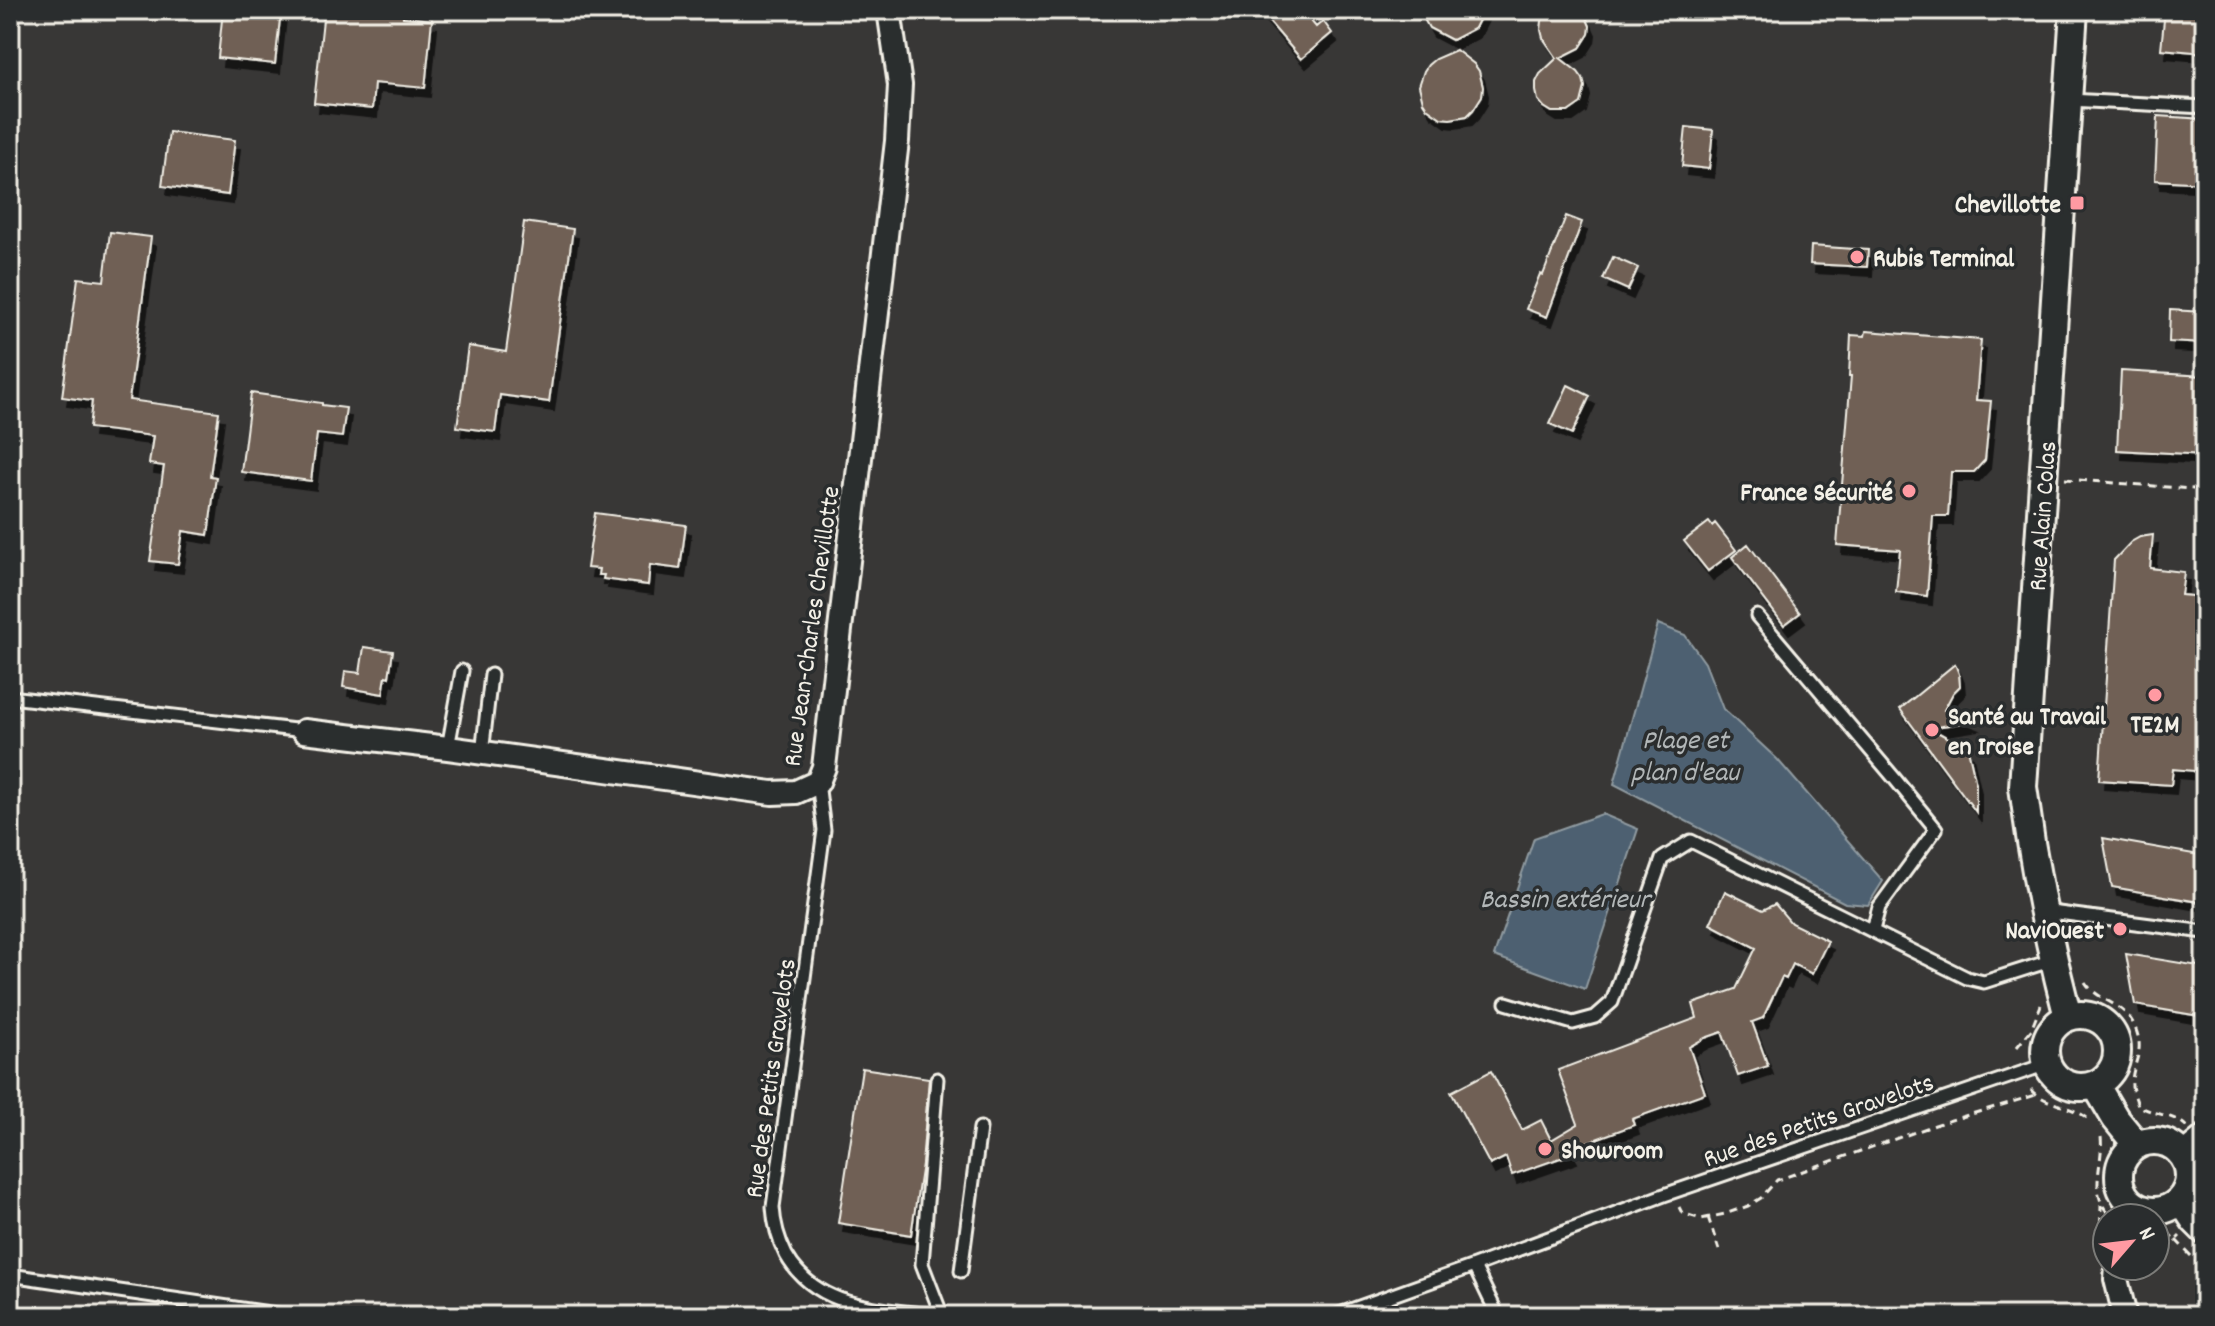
<svg xmlns="http://www.w3.org/2000/svg" width="2215" height="1326" font-family="Dekko,sans-serif">
<defs>
<filter id="shadow"><feDropShadow dx="5" dy="9" stdDeviation="0" flood-color="#0009"/></filter>
</defs>
<rect width="100%" height="100%" fill="#383736"/>
<filter id="ink" filterUnits="userSpaceOnUse"><feTurbulence type="fractalNoise" baseFrequency=".0125" numOctaves="2"/><feDisplacementMap in="SourceGraphic" scale="16" xChannelSelector="R" yChannelSelector="G"/><feConvolveMatrix kernelMatrix="1 2 1 2 8 2 1 2 1" color-interpolation-filters="sRGB"/></filter>
<g filter="url(#ink)">
<path fill="#4e6171" stroke="#909ba1" stroke-width="2" d="M1658,624L1685,635L1705,663L1723,709L1777,759L1883,881L1868,905L1845,903L1614,784Z
M1602,814L1638,829L1585,989L1494,956L1534,838Z"/>
<path fill="#6f6055" stroke="#f4f1e8" stroke-width="2" filter="url(#shadow)" d="M223,10H281L275,64L218,58Z
M324,10H403V17L432,20L425,88L374,83L372,109L314,103Z
M1259,10H1302L1316,27L1323,21L1332,33L1301,59Z
M1419,10H1484L1475,28L1452,40L1429,28Z
M1547,10H1583L1590,26L1589,34L1580,48L1560,58L1578,72L1583,79L1585,87L1581,103L1568,112H1552L1544,107L1538,100L1536,91V82L1540,74L1557,58L1543,38L1541,30L1542,21Z
M2165,10H2205V53L2161,49Z
M1456,50L1474,64L1479,71L1483,87L1482,96L1473,110L1467,116L1450,119L1441,118L1427,108L1423,102L1419,86L1424,71L1428,65L1435,59Z
M2158,116L2205,119V183L2155,180Z
M1686,127L1713,130L1709,169L1682,166Z
M169,132L235,140L228,195L162,186Z
M1566,216L1582,222L1547,317L1526,309L1540,274L1543,275Z
M524,222L573,229L549,402L500,395L495,432L457,427L468,346L506,352Z
M110,232L151,237L129,400L219,412L210,476L216,477L208,535L183,531L178,564L150,561L164,466L149,464L153,436L89,428L92,401L62,397L78,278L104,281Z
M1811,246L1868,250L1867,267L1810,264Z
M1613,257L1638,268L1628,290L1603,279Z
M2170,310L2205,312V344L2169,342Z
M1866,331L1981,340L1976,400L1991,401L1985,460L1974,472H1951L1948,516H1933L1927,596L1896,592L1900,550L1837,545L1851,376H1849L1851,335L1865,336Z
M2121,371L2205,376V455L2117,450Z
M1568,385L1590,396L1572,434L1550,424Z
M251,393L322,403V405L346,408L342,437L317,434L311,481L241,472Z
M595,513L686,525L680,569L650,565L648,585L603,579L604,575H598L599,569L587,568Z
M1709,522L1712,526L1715,523L1736,550L1708,571L1684,541Z
M2153,535L2150,568L2184,572L2181,595L2205,597V772L2173,769L2171,785L2099,780L2114,560L2131,542L2140,537Z
M1748,544L1800,613L1784,625L1732,557Z
M364,647L393,651L389,677L386,676L383,694L343,687L345,671L360,673Z
M1955,664L1959,674L1960,686L1953,693L1944,710L1973,721L1930,728L1968,749L1976,784V812L1900,709Z
M2103,838L2205,856L2199,902L2112,887Z
M1725,891L1763,910L1775,904L1791,923L1828,941L1812,974L1793,964L1786,979L1782,977L1763,1018L1752,1022L1768,1066L1738,1076L1722,1032L1705,1038L1689,1047L1705,1093L1632,1119L1634,1125L1569,1149L1572,1154L1512,1175L1506,1157L1490,1165L1451,1092L1491,1071L1522,1130L1541,1120L1551,1140L1578,1124L1558,1070L1697,1018L1693,1004L1736,989L1756,948L1710,924Z
M2126,954L2205,967V1017L2135,1005Z
M862,1068L929,1078L922,1164L911,1235L838,1223Z"/>
<g fill="none" stroke-linecap="round" stroke-linejoin="round">
<defs>
<path id="service" d="M2069,100L2205,107
M1757,616L1895,779L1936,829L1879,907L1873,930
M10,697L304,731
M448,748L462,671
M482,753L491,675
M818,782L824,830L773,1207C774,1225 778,1239 786,1255C817,1310 881,1308 937,1316
M2043,911L2205,932
M1506,1003L1573,1023L1595,1017L1612,1002L1662,859L1691,841L1967,978L1984,982L2053,960
M937,1079L922,1264L942,1316
M1474,1266L1498,1316
M961,1271L980,1128
M10,1275L290,1316
M1334,1316L1474,1266L1664,1195L2047,1064"/>
<path id="minor" d="M304,731L448,748L772,793L796,792L818,782L824,767L897,141L900,85L889,10
M2182,1155L2205,1136
M2128,1218L2134,1206
M2117,1266L2116,1279L2125,1316"/>
<path id="tertiary" d="M2045 1051a36 36 0 1 1 72 0a36 36 0 1 1-72 0Z
M2068,1017C2048,941 2033,865 2023,787L2074,10
M2095,1084L2115,1118L2137,1145
M2119 1176a35 35 0 1 1 70 0a35 35 0 1 1-70 0Z
M2181,1200L2195,1221L2205,1231"/>
</defs>
<use href="#service" stroke="#f4f1e8" stroke-width="17"/>
<use href="#minor" stroke="#f4f1e8" stroke-width="28"/>
<use href="#tertiary" stroke="#f4f1e8" stroke-width="32"/>
<path stroke="#f4f1e8" stroke-width="3" stroke-dasharray="8 6" stroke-linecap="butt" d="M2065,479L2205,490
M2085,982C2097,1001 2122,1002 2133,1023C2148,1053 2131,1061 2132,1086C2133,1092 2136,1099 2138,1105C2154,1116 2173,1113 2187,1127
M2017,1047L2031,1030L2041,1005
M2031,1089C2044,1105 2071,1105 2087,1118
M2101,1137C2104,1163 2088,1192 2109,1214
M1679,1207L1682,1213L1701,1219L1725,1214L1748,1206L1761,1198L1777,1180L1941,1123L2036,1095
M1708,1217L1719,1250
M2155,1225L2161,1227L2176,1240L2180,1236
M2176,1240L2205,1271
M2100,1253L2101,1205"/>
<use href="#service" stroke="#2a2d2e" stroke-width="11"/>
<use href="#minor" stroke="#2a2d2e" stroke-width="22"/>
<use href="#tertiary" stroke="#2a2d2e" stroke-width="26"/>
</g>
</g>
<g fill="#ff9aa2" stroke="#2a2d2e" stroke-width="3">
<rect x="2069" y="195" width="16" height="16" rx="4"/>
<circle cx="1857" cy="257" r="8"/>
<circle cx="1909" cy="491" r="8"/>
<circle cx="2155" cy="695" r="8"/>
<circle cx="1932" cy="730" r="8"/>
<circle cx="2120" cy="929" r="8"/>
<circle cx="1545" cy="1149" r="8"/>
</g>
<g text-anchor="middle" stroke-width="7" stroke-linejoin="round" paint-order="stroke">
<g font-size="26" font-weight="bold" fill="#f4f1e8" stroke="#2a2d2e" text-anchor="end">
<text x="2061" y="212">Chevillotte</text>
<text x="1873" y="266" text-anchor="start">Rubis Terminal</text>
<text x="1893" y="500">France Sécurité</text>
<text x="1948" y="724" text-anchor="start">Santé au Travail<tspan x="1948" dy="30">en Iroise</tspan></text>
<text x="2155" y="732" text-anchor="middle">TE2M</text>
<text x="2104" y="938">NaviOuest</text>
<text x="1561" y="1158" text-anchor="start">Showroom</text>
</g>
<g font-size="26" fill="#f4f1e8" stroke="#2a2d2e">
<text transform="translate(2041 516) rotate(-86)" y="9">Rue Alain Colas</text>
<text transform="translate(810 626) rotate(-82)" y="9">Rue Jean-Charles Chevillotte</text>
<text transform="translate(769 1078) rotate(-82)" y="9">Rue des Petits Gravelots</text>
<text transform="translate(1818 1119) rotate(-19)" y="9">Rue des Petits Gravelots</text>
</g>
<g font-size="28" font-style="italic" fill="#b2b7b8" stroke="#2a2d2e">
<text x="1685" y="748">Plage et<tspan x="1685" dy="32">plan d'eau</tspan></text>
<text x="1565" y="907">Bassin extérieur</text>
</g>
</g>
<rect width="2215" height="1326" fill="none" stroke="#2a2d2e" stroke-width="40"/>
<rect x="20" y="20" width="2175" height="1286" fill="none" stroke="#f4f1e8" stroke-width="3" filter="url(#ink)"/>
<g transform="translate(2131 1242) rotate(62)"><circle r="38" fill="#2a2d2e" stroke="#7b7b78" stroke-width="2"/>
<path d="M0-6L14 30L0 20L-14 30Z" fill="#ff9aa2"/>
<text y="-12" font-size="22" font-weight="bold" text-anchor="middle" fill="#f4f1e8">N</text>
</g>
</svg>
